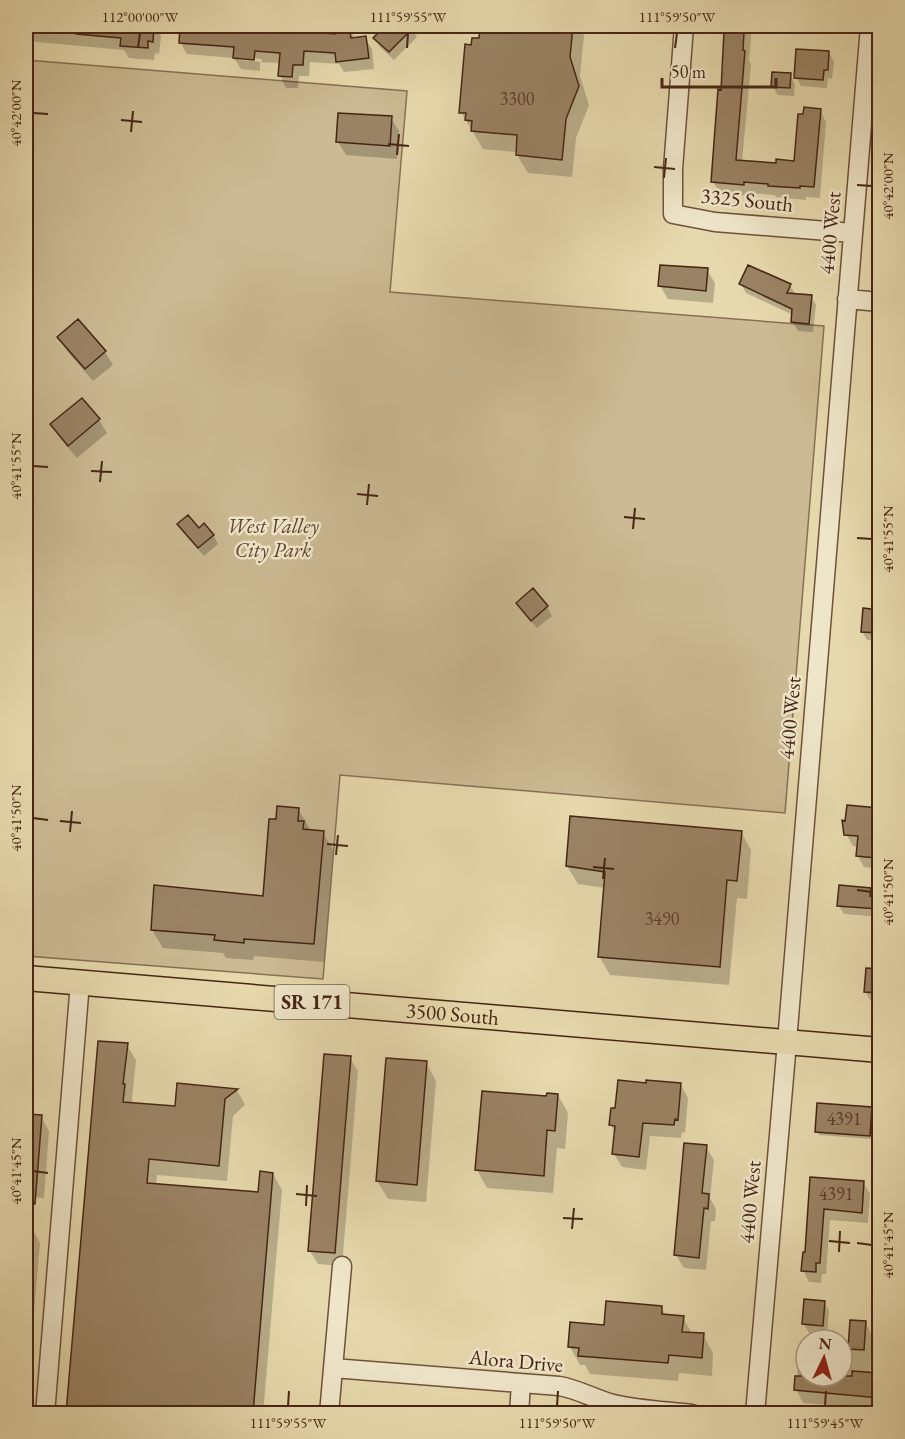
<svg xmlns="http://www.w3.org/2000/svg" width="905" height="1439" font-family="'EB Garamond',serif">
<rect width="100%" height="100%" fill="#e6d9ad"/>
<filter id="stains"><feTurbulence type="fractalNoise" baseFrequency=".00333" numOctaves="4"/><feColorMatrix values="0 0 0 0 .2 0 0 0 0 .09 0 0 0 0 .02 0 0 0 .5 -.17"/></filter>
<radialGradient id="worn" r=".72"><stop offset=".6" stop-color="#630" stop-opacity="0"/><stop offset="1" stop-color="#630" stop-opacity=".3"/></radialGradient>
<path fill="#cbba93" stroke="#897054" stroke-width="1.5" d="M26,60L407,91L390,292L824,326L785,813L340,775L323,979L26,956Z"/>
<path fill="#0003" fill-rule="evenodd" d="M26,26H155L161,36L159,54L155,53L154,60L129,58L124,50L26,41Z
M182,26H225L228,32L255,33V26L270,27L273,31L337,36L349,27L355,39L365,38L372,49L374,69L344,72L339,64L310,62L309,76H299L298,88H286L280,76L281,63L260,62V71L241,69L234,58L187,54L180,42ZM239,57L262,59L261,62L239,60Z
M387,26H409L417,37L394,60L380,47L375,38Z
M527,26H578L584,35L580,76L589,105L576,138L572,177L528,173L517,155V152L483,149L461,112L473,46L526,32Z
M726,26H752L749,61L751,64L742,162L777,165L796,163L820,110L826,122L820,198L806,197V200L776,197L775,195L750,193V196L720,193L713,182L722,91Z
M811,26H834V33L815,31Z
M829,53L834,62L832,79L828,78L827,88L801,86L796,77Z
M790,75L795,84L794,96L778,95L773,87Z
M391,118L399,131L397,159L346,155L338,142Z
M749,267L790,285L796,295L811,296L816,305L813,332L798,331L793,322V315L746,293L741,284Z
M707,270L715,283L713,303L668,299L660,286Z
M59,337L105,352L113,365L93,381L67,351Z
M99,420L107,433L77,458L60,438L52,425Z
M179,525L213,535L218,544L204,556L184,533Z
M876,549L880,550V575L874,566Z
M533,590L547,607L552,616L537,628L523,612L518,603Z
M864,610L880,611V641L867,640L862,631Z
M298,809L309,827L308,831L323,832L333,850L324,962L254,956L253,960L226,958L223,953L163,948L152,930L264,898L277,821Z
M741,832L751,850L747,899L737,898L729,985L610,975L599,956L605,888L578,884L567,866Z
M846,834L880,839V869L864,867L857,855L858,847L853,846Z
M870,889L875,898H880V917L844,914L839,906Z
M867,969L880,970V1001L870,1000L865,991Z
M100,1042L127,1045L136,1060L132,1099L133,1104L177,1108L179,1085L237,1090L245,1105L233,1116L227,1181L157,1175L156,1185L259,1194L273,1174L282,1190L263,1414H68Z
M350,1058L358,1071L342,1266L318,1264L310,1251Z
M387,1059L426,1063L436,1081L426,1202L388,1199L377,1181Z
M680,1084L688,1098L685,1133L682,1132L681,1138L650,1136L646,1170L622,1167L614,1154L616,1134L611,1125Z
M558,1095L568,1113L565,1149L557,1148L553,1193L487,1188L477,1170L548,1098Z
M871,1108L873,1112L871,1139L819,1135L817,1131Z
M26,1114L41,1116L49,1131L44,1198L26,1197Z
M706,1147L714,1160L710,1198L716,1209L715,1221H711L706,1270L684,1268L676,1255Z
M811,1178L863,1182L870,1194L868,1223L830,1220L826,1274H822L821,1283L809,1282L803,1270L807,1254Z
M26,1227L32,1228L40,1243L26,1403Z
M824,1302L829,1311L827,1334L809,1333L804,1324Z
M661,1307L666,1316L683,1317L692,1334L703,1335L713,1353L712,1376L679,1373L678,1381L590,1374L585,1365H580L570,1347L605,1327Z
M851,1321L865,1322L872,1335L870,1374L880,1375V1409L803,1403L796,1389L798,1364L806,1365V1376H842V1368H848Z"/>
<path fill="#9a8364" stroke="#472515" stroke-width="1.5" d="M76,26H154L153,42L148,41V48L120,46L121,38L76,34Z
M180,26H225L224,30L253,32L254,26H271V29L335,34L334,28L349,26L351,38L366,36L369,58L336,62L335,53L304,51L303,65H293L292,77L278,76L280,53L255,51L254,60L233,58L234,47L179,43Z
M385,26H415L389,52L373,38Z
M525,26H573L570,57L579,86L566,119L562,160L516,155L517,135L471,131L472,121L465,120L466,113H459L465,44L471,45L472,38H479L480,27L525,30Z
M724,31L744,32L743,50L745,51L736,160L776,163V159L794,161L798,114H803L804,107L821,109L814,187L800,186V188L768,186V184L744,182V185L711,182L718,89L721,90Z
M796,49L829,51L828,70H824L823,80L794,78Z
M772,72L791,73L790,88L771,87Z
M338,113L392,116L390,146L336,142Z
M660,265L708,268L706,291L658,286Z
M748,265L791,284L787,293L812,295L809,324L791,322L792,309L739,284Z
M78,319L106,351L85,369L57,337Z
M82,398L100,419L68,446L50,424Z
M188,515L199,528L204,523L214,535L198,548L177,524Z
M533,588L548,606L531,621L516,603Z
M863,608L879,610V633L861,632Z
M847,805L879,808V856H876V858L856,856L858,836L844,835L842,820L845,821Z
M277,806L299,808L298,821H304L303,829L324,831L314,944L244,939V943L214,940L215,935L151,930L154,885L263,896L269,819H276Z
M570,816L742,831L737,881L727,880L720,967L598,957L605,872L566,866Z
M839,885L871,888L870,896L879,897V909L837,906Z
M866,968L879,969V993L864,992Z
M98,1041L128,1043L123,1084H125L123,1102L175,1106L177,1083L238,1089L225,1099L219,1166L149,1159L147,1183L258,1192L260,1171L273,1173L253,1413H66Z
M324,1054L351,1056L335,1253L308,1251Z
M386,1058L427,1061L417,1185L376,1181Z
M618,1080L646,1083V1080L681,1083L678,1120L675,1119L674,1125L643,1123L639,1157L612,1154L615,1126L609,1125L611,1108H615Z
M482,1091L546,1096L547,1093L558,1094L555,1131L547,1130L544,1176L475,1170Z
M817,1103L872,1107L870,1136L815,1132Z
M26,1114L42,1115L35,1204H26Z
M684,1143L707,1145L702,1193L709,1194L708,1209L704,1208L699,1258L674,1255Z
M810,1177L864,1181L862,1213L824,1209L820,1263H816V1272L801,1271L803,1252H805Z
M804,1299L825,1301L823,1326L802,1324Z
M606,1301L662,1306V1314L684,1316L682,1332L704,1333L702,1358L669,1355L668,1363L578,1356L579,1348L568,1347L570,1322L604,1325Z
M850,1320L866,1321L864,1350L848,1349Z
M852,1371L879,1373V1398L794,1390L795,1376H852Z"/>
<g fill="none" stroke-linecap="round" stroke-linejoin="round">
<defs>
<path id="minor" d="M684,26L673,169V214L715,222L853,233
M847,299L880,302
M333,1368L559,1386C578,1389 594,1399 613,1404C638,1410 665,1411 692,1414
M45,1414L80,982
M329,1414L342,1266
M519,1414L521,1383
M755,1414L787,1042L870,26"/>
<g id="major">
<path id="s1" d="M26,978L880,1050"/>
</g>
</defs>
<use href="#minor" stroke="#6f523b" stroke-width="21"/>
<use href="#major" stroke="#472515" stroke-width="27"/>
<use href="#minor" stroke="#efe6ca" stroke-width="18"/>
<use href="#major" stroke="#e6d9ad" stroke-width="24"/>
</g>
<path fill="none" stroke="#472515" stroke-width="2" d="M138,48L140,33M407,48L408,33M675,48L677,33M33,113L48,114M121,120L142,122M131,132L133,111M388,144L409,146M397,155L399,134M654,167L675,169M664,178L666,158M857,185L872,186M33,466L48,467M91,471L112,472M100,482L102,461M357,494L378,496M367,505L369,484M624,517L645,519M633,529L635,508M857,538L872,539M33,818L48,820M60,821L81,823M70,832L72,811M327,844L348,846M336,855L338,835M593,867L614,869M603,879L605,858M857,890L872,892M33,1171L48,1173M296,1194L317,1196M306,1206L307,1185M563,1218L583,1219M572,1229L574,1208M829,1241L850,1243M857,1243L872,1245M839,1252L840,1231M288,1406L289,1391M557,1406L558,1391M825,1406L826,1391"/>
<g text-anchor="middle" stroke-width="5" stroke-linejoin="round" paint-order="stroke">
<g font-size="18" fill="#5c3c29">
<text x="517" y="105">3300</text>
<text x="662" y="925">3490</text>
<text x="844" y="1125">4391</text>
<text x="836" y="1200">4391</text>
</g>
<rect fill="#efe6ca" stroke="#795f4b" stroke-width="1.5" x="274.5" y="985" width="75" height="34" rx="4.5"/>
<g font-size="20" font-weight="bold" fill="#472515">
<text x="312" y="1009">SR 171</text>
</g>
<g font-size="21" fill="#472515" stroke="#efe6ca">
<text transform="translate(747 200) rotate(6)" y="7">3325 South</text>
<text transform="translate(830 233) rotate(-85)" y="7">4400 West</text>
<text transform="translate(790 718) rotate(-85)" y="7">4400 West</text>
<text dy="7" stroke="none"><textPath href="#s1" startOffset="428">3500 South</textPath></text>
<text transform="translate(750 1202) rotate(-85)" y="7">4400 West</text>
<text transform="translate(516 1361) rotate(5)" y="7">Alora Drive</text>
</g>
<g font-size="21" font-style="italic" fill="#61432e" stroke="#efe6ca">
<text x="273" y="533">West Valley<tspan x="273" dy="24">City Park</tspan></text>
</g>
</g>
<rect width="905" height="1439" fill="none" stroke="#e6d9ad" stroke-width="66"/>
<g transform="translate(824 1358) rotate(5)"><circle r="28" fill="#efe6ca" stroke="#ac9982" stroke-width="1.5"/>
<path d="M0-4.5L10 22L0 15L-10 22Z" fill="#8f2418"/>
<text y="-9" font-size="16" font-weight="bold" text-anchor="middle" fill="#472515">N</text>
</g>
<path d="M662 78v9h114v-9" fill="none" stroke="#472515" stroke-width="3"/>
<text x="671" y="78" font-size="18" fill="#472515" stroke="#efe6ca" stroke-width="4.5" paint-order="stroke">50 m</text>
<rect x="33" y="33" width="839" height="1373" fill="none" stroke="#472515" stroke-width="2"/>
<g font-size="15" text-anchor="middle" fill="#472515">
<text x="140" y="22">112°00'00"W</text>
<text x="408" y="22">111°59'55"W</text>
<text x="677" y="22">111°59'50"W</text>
<text transform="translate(16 113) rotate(-90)" y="5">40°42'00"N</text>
<text transform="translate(888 186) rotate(-90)" y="5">40°42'00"N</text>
<text transform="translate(16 466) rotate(-90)" y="5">40°41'55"N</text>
<text transform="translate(888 539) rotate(-90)" y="5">40°41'55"N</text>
<text transform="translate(16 818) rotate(-90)" y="5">40°41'50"N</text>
<text transform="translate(888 892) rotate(-90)" y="5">40°41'50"N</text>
<text transform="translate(16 1171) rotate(-90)" y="5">40°41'45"N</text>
<text transform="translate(888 1245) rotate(-90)" y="5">40°41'45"N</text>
<text x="288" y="1428">111°59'55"W</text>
<text x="557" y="1428">111°59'50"W</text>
<text x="825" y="1428">111°59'45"W</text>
</g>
<rect width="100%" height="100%" filter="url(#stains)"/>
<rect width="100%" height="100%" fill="url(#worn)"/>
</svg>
